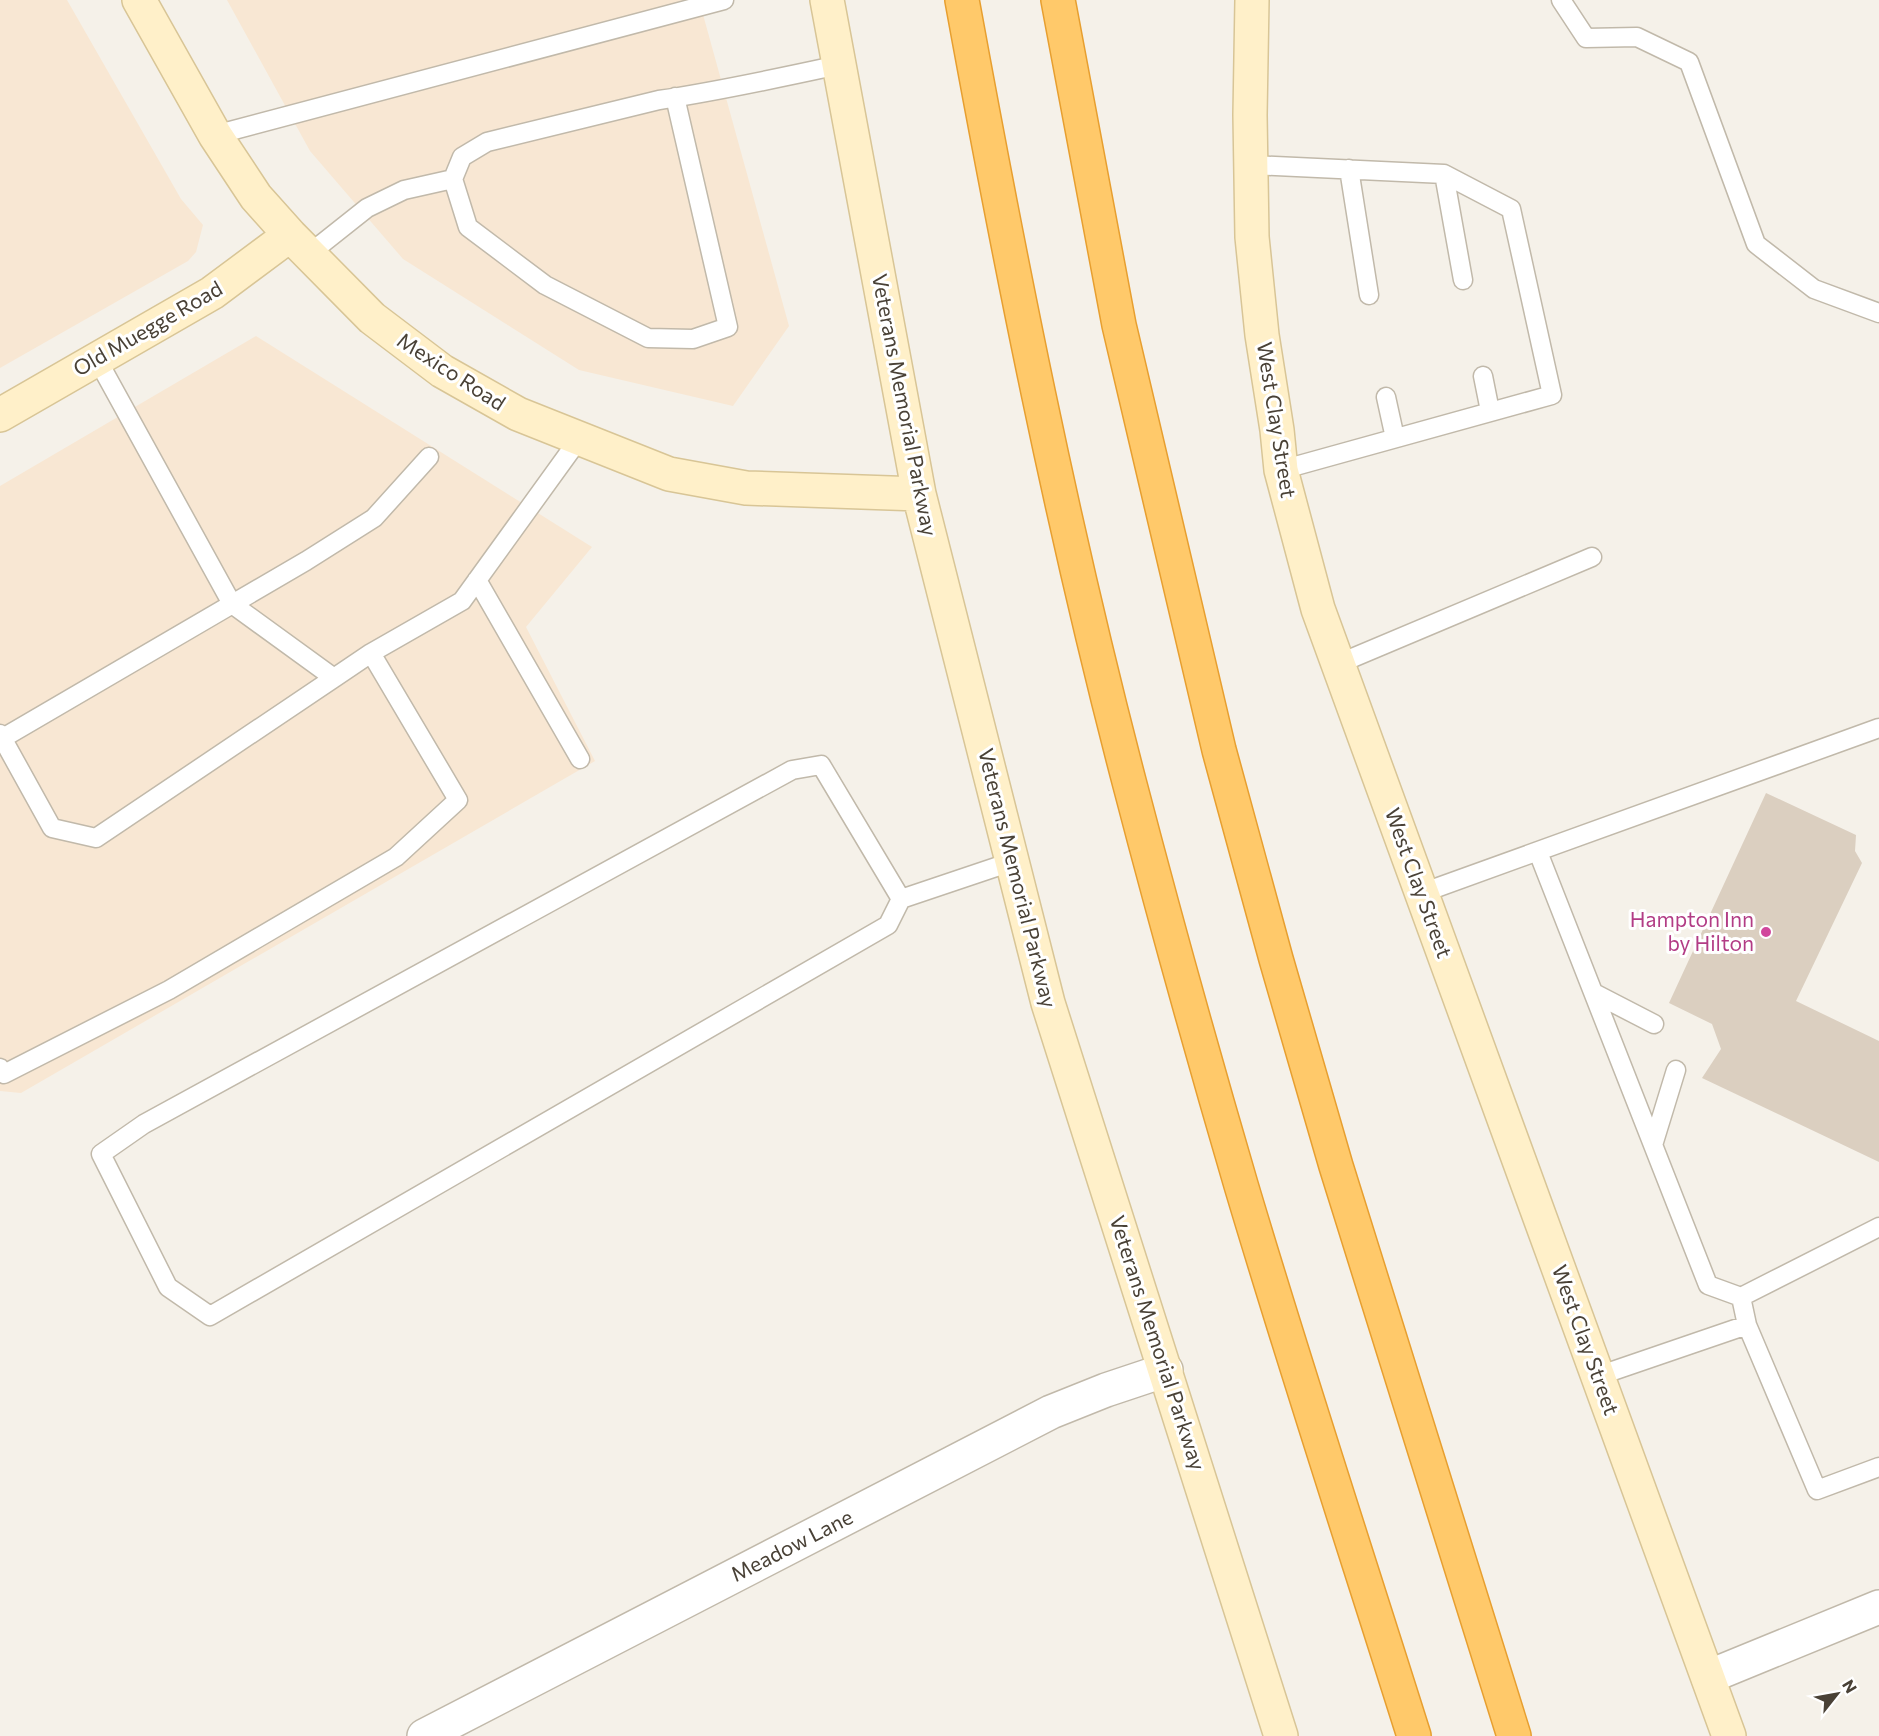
<svg xmlns="http://www.w3.org/2000/svg" width="1879" height="1736" font-family="Commissioner,sans-serif">
<rect width="100%" height="100%" fill="#f5f1e9"/>
<path fill="#f8e7d3" d="M0,0H67L181,199L203,225L196,252L188,261L0,368Z
M227,0H699L789,326L733,406L579,370L403,259L310,151Z
M256,336L592,547L526,627L595,761L21,1093L0,1091V486Z"/>
<path fill="#dbcfc0" d="M1766,793L1856,835L1855,851L1862,863L1796,1001L1879,1041V1162L1702,1078L1721,1049L1712,1024L1669,1003Z"/>
<g fill="none" stroke-linecap="round" stroke-linejoin="round">
<defs>
<path id="lane" d="M1561,0L1586,38L1637,37L1689,62L1756,244L1814,289L1879,313
M675,97L728,327L693,339L648,338L545,285L468,227L453,179L462,157L487,142L659,100C720,91 779,78 839,65
M215,135L724,0
M1252,165L1444,174L1511,209L1552,395L1281,470
M1349,169L1369,295
M1444,174L1463,280
M309,254L367,208L404,190L453,179
M97,359L232,604L334,678L371,653L462,601L579,439
M1483,376L1490,411
M1386,397L1395,438
M477,580L580,759
M1338,664L1592,557
M0,734L52,828L96,838L334,678
M3,738L306,561L374,518L429,457
M1538,852L1708,1285L1741,1297
M1422,893L1879,728
M901,899L821,765L792,770L144,1124L101,1154L168,1287L210,1316L888,925L901,899L1011,862
M1594,993L1654,1024
M0,1068L4,1074L169,990L396,857L458,800L371,653
M1653,1145L1676,1070
M1747,1325L1741,1297L1879,1227
M1598,1376L1747,1325L1817,1490L1879,1467"/>
<path id="street" d="M1708,1677L1879,1607
M424,1736L1051,1412L1106,1390L1166,1370"/>
<path id="secondary" d="M139,0L215,135L256,197L290,235L372,318L442,371L518,414L669,474L746,488L919,494
M827,0L919,494L1048,1003L1281,1736
M1252,0L1250,115L1252,237L1262,335L1277,430L1281,470L1318,609L1729,1736
M0,415L212,293L290,235"/>
<path id="highway" d="M962,0C1010,263 1062,526 1130,785C1165,919 1202,1052 1241,1185C1296,1370 1356,1552 1414,1736
M1058,0L1119,325L1219,750L1276,959L1336,1166L1514,1736"/>
</defs>
<use href="#lane" stroke="#c1b9aa" stroke-width="21"/>
<use href="#street" stroke="#c1b9aa" stroke-width="36"/>
<use href="#secondary" stroke="#d8c596" stroke-width="36"/>
<use href="#highway" stroke="#e79f30" stroke-width="36"/>
<use href="#lane" stroke="#fff" stroke-width="18"/>
<use href="#street" stroke="#fff" stroke-width="33"/>
<use href="#secondary" stroke="#fff0c9" stroke-width="33"/>
<use href="#highway" stroke="#ffc96a" stroke-width="33"/>
</g>
<circle fill="#d1479c" stroke="#fff" stroke-width="2" cx="1766" cy="932" r="6"/>
<g text-anchor="middle" stroke-width="6" stroke-linejoin="round" paint-order="stroke">
<g font-size="21" fill="#494136" stroke="#fff">
<text transform="translate(148 329) rotate(-30)" y="7">Old Muegge Road</text>
<text transform="translate(451 372) rotate(33)" y="7">Mexico Road</text>
<text transform="translate(904 405) rotate(79)" y="7">Veterans Memorial Parkway</text>
<text transform="translate(1276 420) rotate(81)" y="7">West Clay Street</text>
<text transform="translate(1017 878) rotate(76)" y="7">Veterans Memorial Parkway</text>
<text transform="translate(1418 883) rotate(70)" y="7">West Clay Street</text>
<text transform="translate(1585 1340) rotate(70)" y="7">West Clay Street</text>
<text transform="translate(1157 1343) rotate(72)" y="7">Veterans Memorial Parkway</text>
<text transform="translate(792 1546) rotate(-27)" y="7">Meadow Lane</text>
</g>
<g font-size="21" fill="#b23c85" stroke="#fff" text-anchor="end">
<text x="1754" y="927">Hampton Inn<tspan x="1754" dy="24">by Hilton</tspan></text>
</g>
</g>
<g transform="translate(1837 1694) rotate(59)" stroke="#ffffff" stroke-width="4.5" paint-order="stroke">
<path d="M0-4.5L10 22L0 15L-10 22Z" fill="#494136"/>
<text y="-9" font-size="16" font-weight="bold" text-anchor="middle" fill="#494136">N</text>
</g>
</svg>
